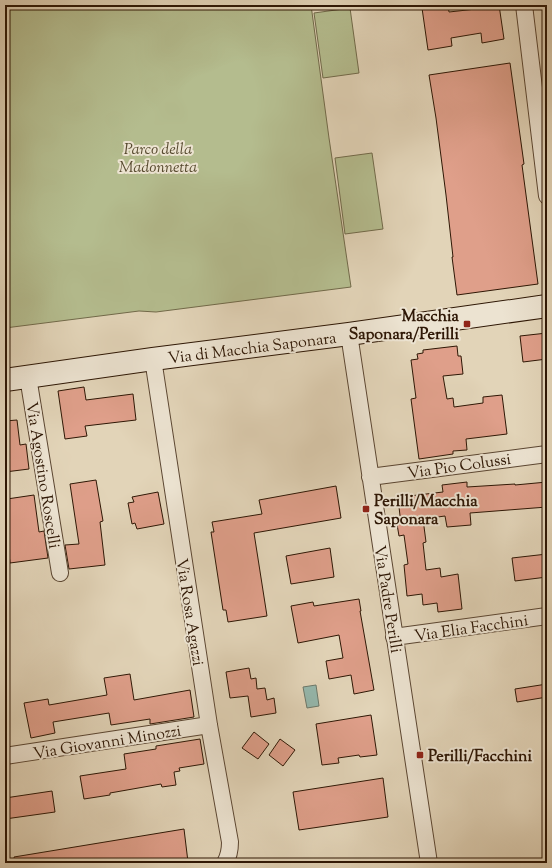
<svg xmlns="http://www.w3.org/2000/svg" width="552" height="868" font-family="'Sorts Mill Goudy',serif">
<rect width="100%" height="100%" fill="#e2d4b8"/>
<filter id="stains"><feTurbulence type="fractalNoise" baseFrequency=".005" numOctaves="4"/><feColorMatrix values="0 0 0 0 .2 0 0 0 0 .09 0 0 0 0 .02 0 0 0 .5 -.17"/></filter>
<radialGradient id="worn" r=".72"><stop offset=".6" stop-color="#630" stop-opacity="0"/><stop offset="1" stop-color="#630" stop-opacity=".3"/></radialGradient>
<path fill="#b4bc8e" stroke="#716a4a" d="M5,5H311L329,138L351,287L156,312L139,311L5,328Z
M350,8L359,73L323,78L314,13Z
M372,153L383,229L345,234L335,158Z"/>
<path fill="#95b8ad" stroke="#6c786a" d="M316,685L319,706L307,708L303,687Z"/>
<path fill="#df9f8a" stroke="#2e1705" d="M442,5H448L449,12L476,9L475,5H499L504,39L482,43L481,33L451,38L452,46L428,50L422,8Z
M510,63L524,164L522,165L538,284L457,295L452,257H453L446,195L436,118L429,75Z
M547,333V359L523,362L520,336Z
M457,346L458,356H461L463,374L443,376L447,399L453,398L454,407L483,403V397L502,395L507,434L466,439L467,450L453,451V454L419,459L411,399L416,398L411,360L418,359L417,354L423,353V350Z
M84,387L86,400L133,394L136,420L85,426L87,436L65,439L58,391Z
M17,420L20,445L26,444L29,469L5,472V421Z
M96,480L103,521L100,522L105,565L69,569L65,545L79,544L70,484Z
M467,482V487L515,484V485L547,482V507L470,513L471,525L447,527L445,516L423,519L426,542L423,543L426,570L440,568L441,577L458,574L462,609L438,612L437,603L423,605L422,594L407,596L404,565L408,564L404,535L399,536L397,524H401L399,507L403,506L401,497L443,492L442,485Z
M336,486L341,518L254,533L267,616L228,622L226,610H223L211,532H214L212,522L262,514L259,500Z
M158,492L164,524L137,529L135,523L132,524L128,503L134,502L132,497Z
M34,495L39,532L44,531L48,558L10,563L7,536H8L5,516V509L8,508L7,499Z
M330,548L334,577L291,584L286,556Z
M547,554V577L515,581L512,558Z
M359,599L361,611H360L374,690L354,694L351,675L329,679L326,661L343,658L339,635L298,643L291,606L313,602L314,606Z
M249,668L251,679L256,678L257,689L265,688L267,700L274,698L276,713L251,717L248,696L230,698L226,672Z
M130,674L134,700L190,690L194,717L150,724V719L111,725L109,713L53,722L55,733L31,738L24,703L48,699L49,705L107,695L104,678Z
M547,684V697L517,702L515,689Z
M371,715L377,755L360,757L359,755L338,758L339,763L322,765L316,724Z
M254,732L269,744L258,759L242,748Z
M200,739L204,764L179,768L180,771L174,772L176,785L162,787L161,784L110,793V795L84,799L80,776L126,769L124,754L156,749V746Z
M280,739L295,750L283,766L269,755Z
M383,778L388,817L299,830L293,792Z
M52,791L55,812L5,819V798Z
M184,829L188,862L179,863H15L14,857Z"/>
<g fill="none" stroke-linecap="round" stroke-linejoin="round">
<defs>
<path id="street" d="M524,5L547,196
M349,334L429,863
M153,359L209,725L230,842C230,850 229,856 225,863
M28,377L60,573
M370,477L547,454
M394,637L547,616
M5,756L209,725"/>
<path id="secondary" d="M5,380L153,359L349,334L547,306"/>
</defs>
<use href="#street" stroke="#5b4632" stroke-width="18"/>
<use href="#secondary" stroke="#2e1705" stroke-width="24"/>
<use href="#street" stroke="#ece3d1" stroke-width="16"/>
<use href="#secondary" stroke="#ece3d1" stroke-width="22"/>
</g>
<g fill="#8f2418" stroke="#ece3d1" stroke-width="1.5">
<rect x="463" y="320" width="8" height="8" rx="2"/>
<rect x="362" y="505" width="8" height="8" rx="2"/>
<rect x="416" y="751" width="8" height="8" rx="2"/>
</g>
<g text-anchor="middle" stroke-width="4" stroke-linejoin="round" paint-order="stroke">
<g font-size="16" font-style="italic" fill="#56492e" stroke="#ece3d1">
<text x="158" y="154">Parco della<tspan x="158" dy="18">Madonnetta</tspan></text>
</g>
<g font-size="16" font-weight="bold" fill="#2e1705" stroke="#ece3d1" text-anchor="start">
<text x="459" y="321" text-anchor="end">Macchia<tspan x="459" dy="18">Saponara/Perilli</tspan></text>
<text x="374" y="506">Perilli/Macchia<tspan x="374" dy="18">Saponara</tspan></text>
<text x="428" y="761">Perilli/Facchini</text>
</g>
<g font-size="16" fill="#2e1705" stroke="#ece3d1">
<text transform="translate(252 347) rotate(-7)" y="6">Via di Macchia Saponara</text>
<text transform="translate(459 465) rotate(-8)" y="6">Via Pio Colussi</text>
<text transform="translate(44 475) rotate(81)" y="6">Via Agostino Roscelli</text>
<text transform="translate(389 599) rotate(81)" y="6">Via Padre Perilli</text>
<text transform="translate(191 612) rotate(81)" y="6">Via Rosa Agazzi</text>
<text transform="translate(471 627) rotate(-8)" y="6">Via Elia Facchini</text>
<text transform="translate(107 741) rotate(-9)" y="6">Via Giovanni Minozzi</text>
</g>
</g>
<rect width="552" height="868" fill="none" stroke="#e2d4b8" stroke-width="20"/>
<rect x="6" y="6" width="540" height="856" fill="none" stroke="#2e1705" stroke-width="2"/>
<rect x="10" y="10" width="532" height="848" fill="none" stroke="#2e1705"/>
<rect width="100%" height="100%" filter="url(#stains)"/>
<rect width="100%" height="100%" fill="url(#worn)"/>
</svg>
